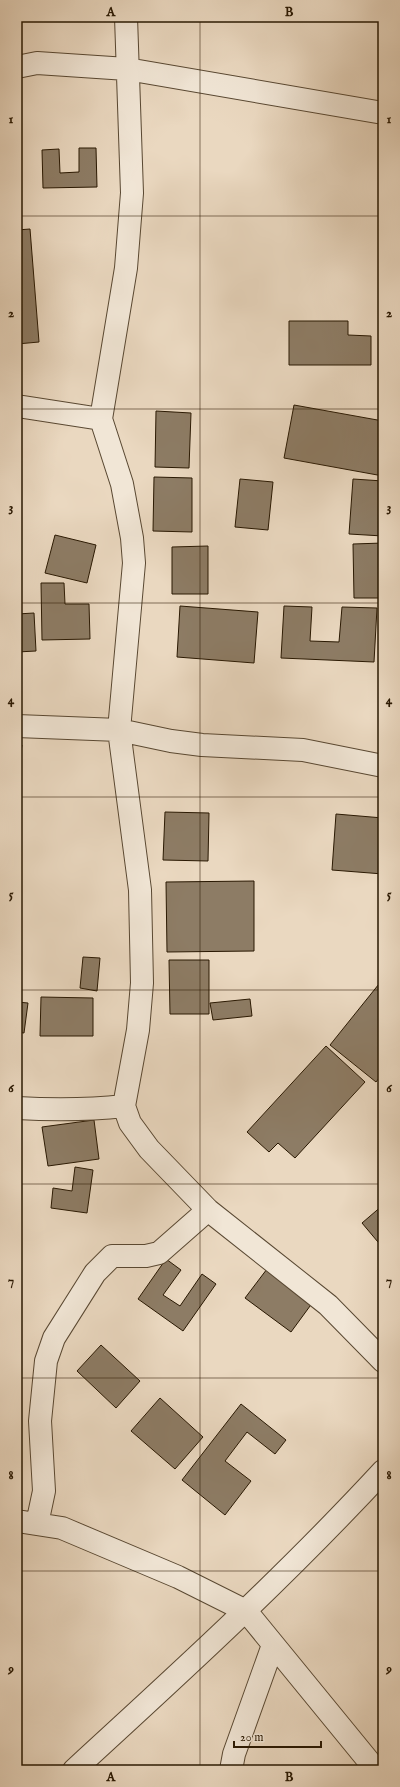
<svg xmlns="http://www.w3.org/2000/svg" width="400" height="1787" font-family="'IM FELL English',serif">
<rect width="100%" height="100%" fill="#ead8c0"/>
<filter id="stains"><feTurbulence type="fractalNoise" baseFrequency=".005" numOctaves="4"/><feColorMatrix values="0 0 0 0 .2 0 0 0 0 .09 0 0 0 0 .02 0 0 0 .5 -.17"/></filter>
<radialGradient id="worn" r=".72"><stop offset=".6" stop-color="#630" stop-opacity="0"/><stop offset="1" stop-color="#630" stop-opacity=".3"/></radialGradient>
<path fill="#8d7c65" stroke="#291802" d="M79,148H96L97,187L43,188L42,150L59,149L60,173L79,172Z
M30,229L39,342L17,344V230Z
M289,321H348V335L371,336V365H289Z
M294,405L383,421V476L284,458Z
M156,411L191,413L189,468L155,467Z
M154,477L192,478V532L153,531Z
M240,479L273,482L268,530L235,527Z
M353,479L383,481V536L349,534Z
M55,535L96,545L87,583L45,573Z
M383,543V598H354L353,544Z
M208,546V594H172V547Z
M41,583H64L65,604H89L90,639L42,640Z
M180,606L258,612L254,663L177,657Z
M284,606L312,607L310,641L339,642L342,607L377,608L374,662L281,658Z
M34,613L36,651L17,652V614Z
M17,744L22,745L17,776Z
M165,812L209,813L208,861L163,860Z
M336,814L383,818V874L332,870Z
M254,881V951L167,952L166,882Z
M83,957L100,958L97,991L80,988Z
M169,960H209V1014H170Z
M383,979V1073L376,1082L330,1045Z
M41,997L93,998V1036H40Z
M250,999L252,1016L213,1020L210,1003Z
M17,1002L28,1003L24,1033L17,1032Z
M326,1046L365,1082L295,1158L278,1143L269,1152L247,1132Z
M94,1120L99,1159L48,1166L42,1127Z
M75,1167L93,1170L87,1213L51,1208L53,1188L72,1191Z
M383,1205V1248L362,1223Z
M166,1259L181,1270L163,1295L180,1306L202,1274L216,1284L183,1331L138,1299Z
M267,1269L313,1302L291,1332L245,1298Z
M101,1345L140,1381L116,1408L77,1371Z
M160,1398L203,1437L175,1469L131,1431Z
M241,1404L286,1440L275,1454L247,1432L225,1461L251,1481L225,1515L182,1480Z"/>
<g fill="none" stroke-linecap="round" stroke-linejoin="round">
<defs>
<path id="minor" d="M126,17L132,193L126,268L101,419L122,484L132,538L134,563L119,730L140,890L142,983L138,1030L124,1106L130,1123L149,1149L208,1210L328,1305L383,1361
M17,67L37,63L127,69L383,113
M17,406L101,419
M17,726L119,730L171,741L202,745L303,750L383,766
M17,1108C53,1110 88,1110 124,1106
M17,1521L62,1528L178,1577L246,1611L376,1770
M37,1524L44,1491L40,1421L46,1361L54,1338L95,1273L112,1256H146L159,1253L208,1210
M74,1770C180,1673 286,1576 383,1471
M231,1770L234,1754L273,1645"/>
</defs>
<use href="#minor" stroke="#594832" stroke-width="24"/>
<use href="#minor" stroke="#f1e6d6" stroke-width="22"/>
</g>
<path fill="none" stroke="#291802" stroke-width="1" stroke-opacity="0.55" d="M200,17V1770M17,216H383M17,409H383M17,603H383M17,797H383M17,990H383M17,1184H383M17,1378H383M17,1571H383"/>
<rect width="400" height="1787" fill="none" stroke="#ead8c0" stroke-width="44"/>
<path d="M234 1741v6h87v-6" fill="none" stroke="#291802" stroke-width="2"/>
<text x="240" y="1741" font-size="12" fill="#291802" stroke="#f1e6d6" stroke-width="3" paint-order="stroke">20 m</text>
<rect x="22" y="22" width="356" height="1743" fill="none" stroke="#291802" stroke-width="1.5"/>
<g font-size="13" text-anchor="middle" font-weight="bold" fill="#291802">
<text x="111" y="16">A</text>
<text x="289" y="16">B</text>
<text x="11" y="123">1</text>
<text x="389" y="123">1</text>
<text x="11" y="317">2</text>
<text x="389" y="317">2</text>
<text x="11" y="511">3</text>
<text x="389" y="511">3</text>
<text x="11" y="704">4</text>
<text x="389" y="704">4</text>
<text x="11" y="898">5</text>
<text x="389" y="898">5</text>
<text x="11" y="1092">6</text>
<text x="389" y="1092">6</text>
<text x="11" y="1285">7</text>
<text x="389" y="1285">7</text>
<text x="11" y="1479">8</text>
<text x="389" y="1479">8</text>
<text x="11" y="1673">9</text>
<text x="389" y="1673">9</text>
<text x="111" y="1781">A</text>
<text x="289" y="1781">B</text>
</g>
<rect width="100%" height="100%" filter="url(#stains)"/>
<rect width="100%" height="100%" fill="url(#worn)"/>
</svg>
